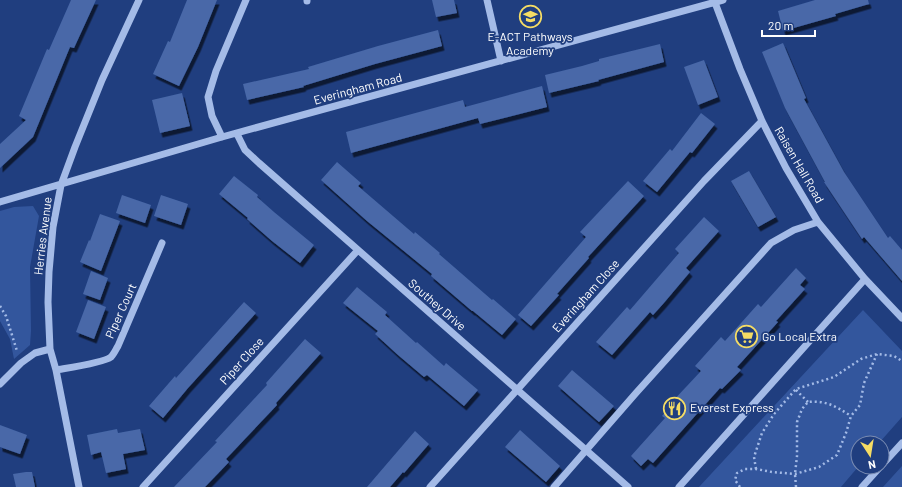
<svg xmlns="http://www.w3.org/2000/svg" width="902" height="487" font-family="Barlow,sans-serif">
<defs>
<filter id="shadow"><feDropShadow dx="2.5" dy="4.5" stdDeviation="0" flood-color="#0009"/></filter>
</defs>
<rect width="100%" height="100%" fill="#203e7f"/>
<path fill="#33569d" d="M33,206L39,216L30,267L31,331L30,345L14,359L10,339L0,321V211L14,207Z
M863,310L902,351V417L879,443H858V467L841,487H699Z
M902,466V487H883Z"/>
<path fill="#4868a8" filter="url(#shadow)" d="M71,0H96L74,48L70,47L33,137L0,168V144L26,120L19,116L47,49L49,50Z
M187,0H217L198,47L179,86L153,74L168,41L170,42Z
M432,0H454L457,13L436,17Z
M815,0H868L869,4L835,14L836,16L783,31L778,11Z
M438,30L442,46L375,64L303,86L304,87L247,100L243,84L309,69L308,67L378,46Z
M783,43L806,98L804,99L844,172L888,238L890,236L902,250V281L864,237L862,239L824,182H825L785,108L762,52Z
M660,44L664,62L598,80L599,81L549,93L545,75L582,66L599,61V59Z
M704,60L718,97L698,105L684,67Z
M542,86L547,107L480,124L478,118L351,153L346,132L463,100L465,107Z
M182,93L190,126L160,133L152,100Z
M701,113L715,124L692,153L690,152L657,192L643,181L670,149L672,151Z
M337,162L361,183L358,186L414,234L415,232L440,253L439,254L492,300L493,299L516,319L502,335L473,311H472L431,276L432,274L367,221L321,180Z
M749,171L776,217L758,227L731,181Z
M234,176L258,195L257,197L274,212L314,245L300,263L272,241L247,219L248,218L219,194Z
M628,181L644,196L588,257L589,258L557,294L559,295L531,326L518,315L586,237L580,232Z
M122,195L151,205L145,223L116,213Z
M161,195L188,204L181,225L154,216Z
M100,214L120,221L101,271L80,262L89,240L90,241Z
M704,217L719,231L686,268L690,272L663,304L653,315L650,312L612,355L596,342L627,307L630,310L679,253L675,249Z
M796,268L806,278L800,285L805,289L776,321L778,322L737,367L741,370L722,389L720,388L653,463L648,459L641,466L631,456L665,418L662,416L673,404L671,403L701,371L695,366L721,337L725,341L758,304L761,307Z
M91,271L108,278L100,300L83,294Z
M357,287L387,312L385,315L416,343L417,342L444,366L446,363L478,390L464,406L427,375L424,377L398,355L375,334L378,331L343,303Z
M88,300L106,307L94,339L76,332Z
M244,302L256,313L188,388L163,418L149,406L175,376L176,378Z
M305,339L321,353L276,403L277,405L226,459L229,462L205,487H174L217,442L215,441L267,385L266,383Z
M572,370L614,406L599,422L558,386Z
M0,425L27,435L20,454L0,447Z
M117,429L118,433L140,429L145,450L123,454L126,469L106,473L101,452L91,455L87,435Z
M520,430L560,466L546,482L505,447Z
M415,431L429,444L404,473L403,472L390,487H367Z
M26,472H32L35,487H16L13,474Z"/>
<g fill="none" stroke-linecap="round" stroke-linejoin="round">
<path stroke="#a4bbe7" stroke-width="2.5" stroke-dasharray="2 3" stroke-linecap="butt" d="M0,306L6,316L17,351
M796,390L808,402
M756,469L754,457L762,433L774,414L796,389L834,377L861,359L877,354L894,356L902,361
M740,487L735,480L737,473L745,469H756L772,472L795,474L819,467L837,455L846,433L851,416L860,405L864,383L877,354
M796,487L795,474L797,456V422L802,409L808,402C826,400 837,407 851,416"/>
<path stroke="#a4bbe7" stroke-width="7" d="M307,0V1
M487,0L501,61
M714,0L740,69L762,121L786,168L818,222L865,279L902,318
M237,134L245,150L259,163L628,487
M222,137L212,116L208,97L216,71L246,0
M0,202L222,137L723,0
M56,370C67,368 103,363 111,357C114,354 116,349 118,346L162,243
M0,384L21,363L35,353L50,349
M882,465L902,443
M79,487L56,370L50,349L48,302L49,272L53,227L61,185L75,147L102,80L139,0
M143,487L358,250
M430,487L704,181L762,121
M554,487L636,393L771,243L794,230L818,222
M679,487L865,279
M862,487L880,467"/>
</g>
<defs>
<symbol id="school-ring" viewBox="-11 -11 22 22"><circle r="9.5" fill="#203e7f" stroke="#f5dc64" stroke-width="1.5"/><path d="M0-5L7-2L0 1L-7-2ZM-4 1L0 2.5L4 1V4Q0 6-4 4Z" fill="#f5dc64"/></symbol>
<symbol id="supermarket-ring" viewBox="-11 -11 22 22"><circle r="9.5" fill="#203e7f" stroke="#f5dc64" stroke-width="1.5"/><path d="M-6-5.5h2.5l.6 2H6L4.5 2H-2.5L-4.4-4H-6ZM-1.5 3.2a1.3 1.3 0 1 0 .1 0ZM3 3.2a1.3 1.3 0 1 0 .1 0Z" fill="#f5dc64"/></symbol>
<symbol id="restaurant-ring" viewBox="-11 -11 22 22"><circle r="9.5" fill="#203e7f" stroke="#f5dc64" stroke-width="1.5"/><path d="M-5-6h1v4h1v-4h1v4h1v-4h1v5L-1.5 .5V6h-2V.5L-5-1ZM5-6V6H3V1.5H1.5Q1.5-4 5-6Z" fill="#f5dc64"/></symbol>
</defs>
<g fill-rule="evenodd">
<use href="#school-ring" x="518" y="4" width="25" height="25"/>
<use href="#supermarket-ring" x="734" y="324" width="25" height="25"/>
<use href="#restaurant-ring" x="662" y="396" width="25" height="25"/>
</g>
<g text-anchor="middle" stroke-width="3.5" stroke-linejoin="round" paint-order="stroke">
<g font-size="12" fill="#fff" stroke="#203e7f" text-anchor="start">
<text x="530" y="41" text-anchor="middle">E-ACT Pathways<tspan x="530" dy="14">Academy</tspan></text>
<text x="762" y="341">Go Local Extra</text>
<text x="690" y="412">Everest Express</text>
</g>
<g font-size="12" fill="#fff" stroke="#203e7f">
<text transform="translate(358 89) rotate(-15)" y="4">Everingham Road</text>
<text transform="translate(799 165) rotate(60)" y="4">Raisen Hall Road</text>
<text transform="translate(43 236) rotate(-83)" y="4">Herries Avenue</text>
<text transform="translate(586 296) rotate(-48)" y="4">Everingham Close</text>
<text transform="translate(437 305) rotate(41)" y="4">Southey Drive</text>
<text transform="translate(121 311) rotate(-66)" y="4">Piper Court</text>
<text transform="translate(242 361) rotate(-48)" y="4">Piper Close</text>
</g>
</g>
<g transform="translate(870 455) rotate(168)"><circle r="19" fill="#203e7f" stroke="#798bb2"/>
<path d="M0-3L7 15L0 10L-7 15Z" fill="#f5dc64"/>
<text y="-6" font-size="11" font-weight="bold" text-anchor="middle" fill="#ffffff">N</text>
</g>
<path d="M762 30v6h53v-6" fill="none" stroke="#ffffff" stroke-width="2"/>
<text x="768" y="30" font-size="12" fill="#ffffff" stroke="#203e7f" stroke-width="3" paint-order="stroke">20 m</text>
</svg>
